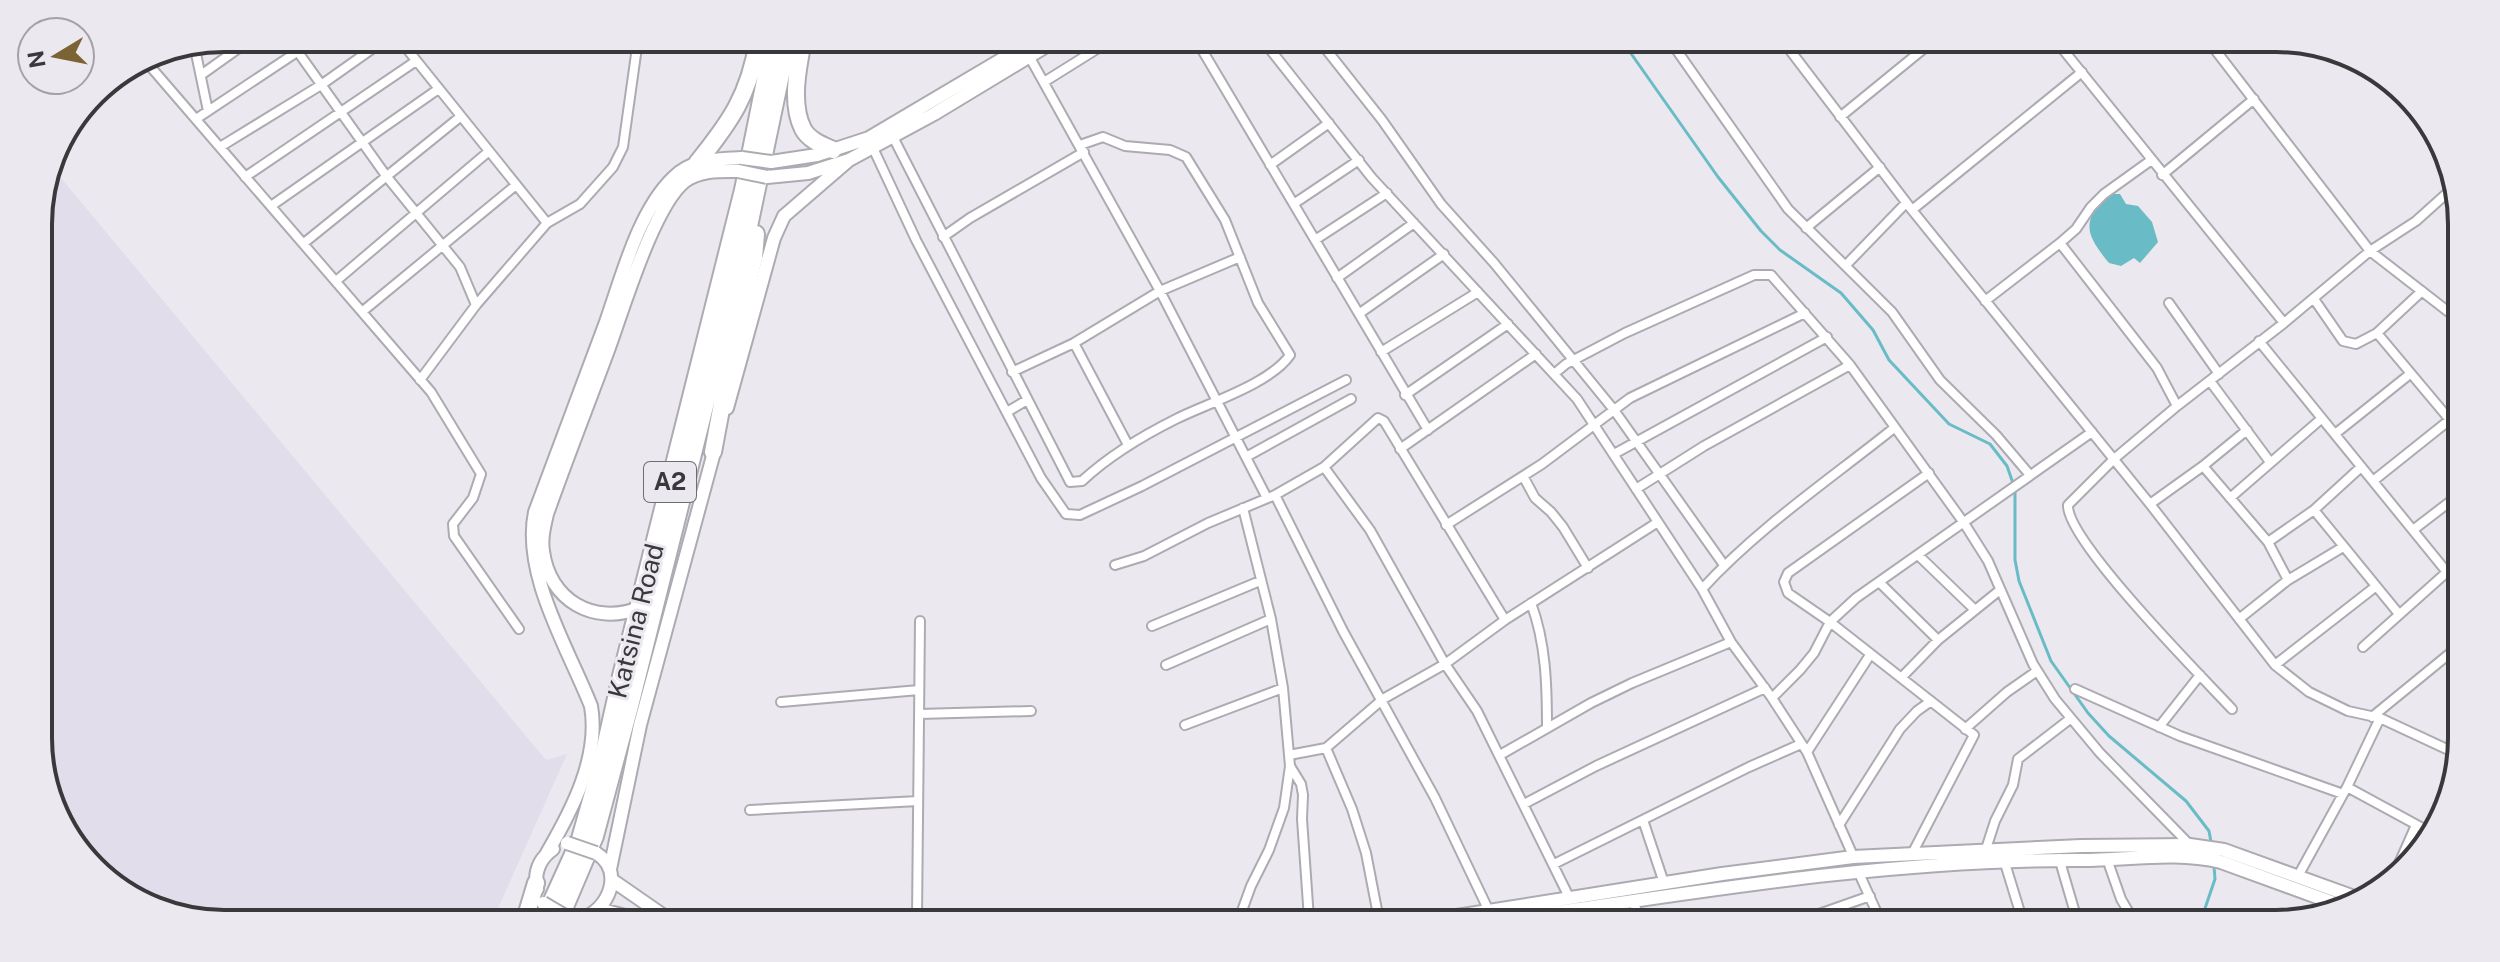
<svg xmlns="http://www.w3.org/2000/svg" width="2500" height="962" font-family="'Public Sans',sans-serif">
<rect width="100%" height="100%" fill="#ebe8ef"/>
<path fill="#e1ddeb" d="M51,166L546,760L567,754L495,915L164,914L84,860L41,774L38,211Z"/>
<path fill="#69bcc6" d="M2109,194H2120L2126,204L2138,206L2152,222L2158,242L2140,263L2134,258L2121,266L2109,263C2086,235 2080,221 2109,194Z"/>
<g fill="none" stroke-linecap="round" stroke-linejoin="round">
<path stroke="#69bcc6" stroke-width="3" d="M1625,45L1718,177L1761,231L1780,250L1841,293L1873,330L1889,360L1949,424L1990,444L2007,466L2015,489V560L2019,581L2051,661L2088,713L2109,736L2186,801L2209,831L2211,842
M2200,923L2215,879L2214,866"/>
<defs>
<path id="street" d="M288,38L387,177L460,267L476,305
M399,39L547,223
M1198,43L1428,430
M1265,43L1372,178L1577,399L1702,589L1731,642L1772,698L1807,752L1854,858
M1321,43L1382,120L1441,204L1494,263L1614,410L1724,565
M194,44L208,111
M1673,45L1788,209L1892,312L1940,380L1996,435L2030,475
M1786,45L1912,210L2150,504L2275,665L2309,692L2348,711L2380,718L2453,752
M2061,47L2284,323
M2213,47L2370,251L2459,320
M1029,56L1160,291L1267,498
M143,58L431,392L481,474L473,498L453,524L454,536L519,629
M201,75L253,38
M1044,82L1108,42
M1840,117L1927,46
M196,119L318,38
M893,137L1070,482L1082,481C1110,455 1142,436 1176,419C1208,403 1270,384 1290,355L1258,303L1225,220L1186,157L1170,150L1125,146L1103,137L1080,145
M220,147L321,85L386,39
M873,148L916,240L1041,478L1066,514L1080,515L1142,486L1346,380
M1270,165L1329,123
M2162,175L2254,99
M245,177L416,61
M1295,203L1359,160
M271,206L437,90
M1912,210L2082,72
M1806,228L1880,167
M943,237L970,218L1084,152
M1315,240L1387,193
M304,243L460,117
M2060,243L2157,368L2177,406
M1846,265L1906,203
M1337,278L1414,223
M336,281L488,152
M2314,299L2343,341L2356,344L2377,333L2422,291
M1985,301L2060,243L2076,229L2091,207L2104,194L2150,161
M2169,303L2219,374
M363,311L516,185
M1360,313L1444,254
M2377,333L2450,420
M2259,341L2455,582
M1074,343L1128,445
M1381,352L1478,292
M1012,372L1074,343L1160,291L1240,257
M1554,374L1566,364L1625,333L1754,275H1771L1850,365L1964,523L1988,561L2033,664L2055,699L2100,753L2190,845
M420,380L476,305L547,223L580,204L613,167L623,147L638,40
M2210,381L2270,462
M1405,395L1508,324
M1007,412L1027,400
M2335,434L2410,374
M1400,449L1536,354
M1614,454L1827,337
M1246,457L1351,399
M2203,466L2268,542L2288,580
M1324,467L1370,530L1445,664L1477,711L1570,899
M1523,476L1535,498L1551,512L1563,527L1588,568
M2373,481L2457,414
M1636,489L1704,446L1850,365
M1275,495L1343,631L1435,798L1488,909
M2230,498L2321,419
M2150,504L2203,466L2247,430
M2314,510L2399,614
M1446,525L1542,464L1630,398L1805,313
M2413,530L2456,497
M2268,542L2314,510L2361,467
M1918,555L1974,609
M1115,565L1144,556L1208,523L1275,495L1324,467L1378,418L1384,421L1505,620
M1879,582L1938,640
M1702,589C1758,528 1829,480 1894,428
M1531,603C1546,643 1547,686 1547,728
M2239,619L2288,580L2343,547
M1152,626L1260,581
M2363,647L2447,572
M1166,665L1271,619
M2275,665L2375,587
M1901,678L1938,640L2000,590
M2075,689L2180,736L2343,794
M1772,698L1800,670L1814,653L1830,622L1856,598L2092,432
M781,702L919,690
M2232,709C2202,677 2066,540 2068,505L2114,459L2177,406L2284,323L2370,251L2416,221L2455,186
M919,714L1031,711
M2372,717L2454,650
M1185,725L1283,688
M2159,727L2200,675
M1965,729L2007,692L2037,671
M1326,748L1352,809L1366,853L1379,920
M1807,752L1870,655
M1289,755L1326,748L1383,699L1445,664L1505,620L1658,522
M1500,755L1591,703L1632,683L1731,642
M1290,766L1301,784L1303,795L1302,819L1309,919
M2347,787L2428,831
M1524,804L1596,766L1765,688
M750,810L918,801
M1643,820L1664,883
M1839,825L1900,729L1917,711L1931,701
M1986,849L1995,821L2013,785L2018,759L2070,719
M1913,852L1974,735L1830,622L1788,593L1784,582L1788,573L1929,473
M2059,858L2078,923
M2107,859L2121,899L2135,923
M2004,860L2023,922
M1554,864L1749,767L1801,744
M1858,871L1881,922
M2298,876L2347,787L2380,718
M2389,886L2416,825
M1632,900L1642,921
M917,917L920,621
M1239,919L1251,886L1269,850L1284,808L1290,766L1283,688L1271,619L1243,508
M1799,921L1870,896
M1991,922L2019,912"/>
<path id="secondary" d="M771,162L817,155L869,138L1031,42
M767,177L808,173L849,160L934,114L1053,42
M727,408L774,238L784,216L849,160
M639,608C594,626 549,600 543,551C541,539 544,527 547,514C566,460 587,407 607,353C622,313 653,206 685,181C701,170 720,171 738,171
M547,853C572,810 600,757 591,706C568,648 522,574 535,512C558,449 582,386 606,322C622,277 638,212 673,178C692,159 717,159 742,158
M610,869L640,725L716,445
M612,880L664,916
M537,889C534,873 539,859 553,849
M599,909L625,916
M588,916C612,903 622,869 596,853
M1431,920L1722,874L1853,857L2081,846L2190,845L2224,850L2357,898
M1504,920C1696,892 1888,859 2082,860C2129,860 2175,851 2221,862L2339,905"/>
<path id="highway" d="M803,41C798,66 790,104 803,129C809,140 822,145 833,150
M697,163C731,121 749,95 758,41
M713,452L737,324L754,258L756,234
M526,916L536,883
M545,916L580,839L601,765L621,676L743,190L773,41
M561,916L595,836L630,706L744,250L788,41"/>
</defs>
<use href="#street" stroke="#adabb1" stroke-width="12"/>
<use href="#secondary" stroke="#adabb1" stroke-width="16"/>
<use href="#highway" stroke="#adabb1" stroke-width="20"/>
<use href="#street" stroke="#fff" stroke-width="8"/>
<use href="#secondary" stroke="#fff" stroke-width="12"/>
<use href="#highway" stroke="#fff" stroke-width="16"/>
<defs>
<path id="secondary-bridge" d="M742,158L771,162
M738,171L767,177
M567,843L596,853
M543,903L565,916"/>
</defs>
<use href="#secondary-bridge" stroke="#adabb1" stroke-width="16" stroke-linecap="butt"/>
<use href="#secondary-bridge" stroke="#fff" stroke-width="12"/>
</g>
<g text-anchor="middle" stroke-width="6" stroke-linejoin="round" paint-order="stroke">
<rect fill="#ebe8ef" stroke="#6e6d71" stroke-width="2" x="644" y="462" width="52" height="40" rx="6"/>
<g font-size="24" font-weight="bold" fill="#39383b">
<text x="670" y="490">A2</text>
</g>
<g font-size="26" fill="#39383b" stroke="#ebe8ef">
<text transform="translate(636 621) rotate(-76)" y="9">Katsina Road</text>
</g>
</g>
<path d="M0 0H2500V962H0ZM224 52H2276A172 172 0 0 1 2448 224V738A172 172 0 0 1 2276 910H224A172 172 0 0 1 52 738V224A172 172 0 0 1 224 52Z" fill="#ebe8ef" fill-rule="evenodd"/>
<path fill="none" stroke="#39383b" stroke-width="4" d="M224 52H2276A172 172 0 0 1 2448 224V738A172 172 0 0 1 2276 910H224A172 172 0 0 1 52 738V224A172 172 0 0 1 224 52Z"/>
<g transform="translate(56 56) rotate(260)"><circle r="38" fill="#ebe8ef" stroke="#a4a2a7" stroke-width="2"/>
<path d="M0-6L14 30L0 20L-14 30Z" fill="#7c6334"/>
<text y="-12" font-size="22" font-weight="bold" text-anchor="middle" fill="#39383b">N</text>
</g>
</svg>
